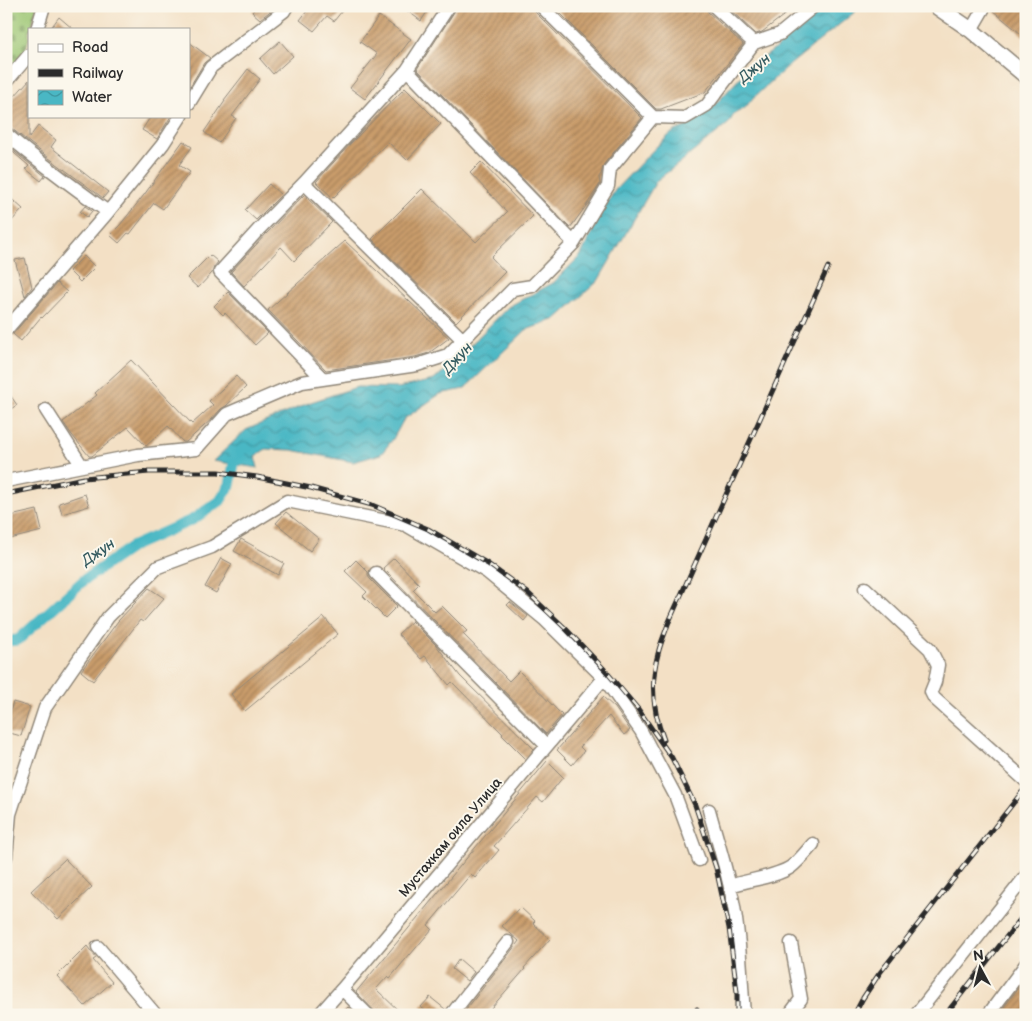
<svg xmlns="http://www.w3.org/2000/svg" width="1032" height="1021" font-family="'Balsamiq Sans',sans-serif">
<defs>
<pattern id="cemetery-stones" width="16" height="16" patternUnits="userSpaceOnUse" patternTransform="scale(1.25)"><rect width="16" height="16" fill="#9cc673"/><path d="M2 7V4a2 2 0 0 1 4 0v3zM10 15v-3a2 2 0 0 1 4 0v3z" fill="#7fa15f"/></pattern>
<pattern id="water-waves" width="16" height="10" patternUnits="userSpaceOnUse" patternTransform="scale(1.25)"><rect width="16" height="10" fill="#4ab7c4"/><path d="M0 5q4-4 8 0t8 0" fill="none" stroke="#3e959f"/></pattern>
<pattern id="building-hatch" width="6" height="6" patternUnits="userSpaceOnUse" patternTransform="scale(1.25)"><rect width="6" height="6" fill="#c99c6b"/><path d="M-1 1l2-2M0 6l6-6M5 7l2-2" fill="none" stroke="#a37f58"/></pattern>
</defs>
<rect width="100%" height="100%" fill="#fbf7ec"/>
<filter id="ink" filterUnits="userSpaceOnUse"><feTurbulence type="fractalNoise" baseFrequency=".02" numOctaves="2"/><feDisplacementMap in="SourceGraphic" scale="10" xChannelSelector="R" yChannelSelector="G"/><feConvolveMatrix kernelMatrix="1 2 1 2 8 2 1 2 1" color-interpolation-filters="sRGB"/></filter>
<filter id="wash" filterUnits="userSpaceOnUse"><feTurbulence type="fractalNoise" baseFrequency=".0096" numOctaves="4" result="noise"/><feDisplacementMap in="SourceGraphic" scale="20" xChannelSelector="R" yChannelSelector="G"/><feGaussianBlur stdDeviation="1.12" result="paint"/><feColorMatrix in="noise" values="0 0 0 0 0 0 0 0 0 0 0 0 0 0 0 0 0 1.4 0 .05"/><feComposite in="paint" operator="in"/></filter>
<g filter="url(#wash)">
<rect width="100%" height="100%" fill="#f3e0c5"/>
<path fill="url(#cemetery-stones)" stroke="#64784f" d="M6,6H37L31,29H29V37L24,56L6,75Z"/>
<path fill="url(#water-waves)" stroke="#3a7178" d="M825,6H862L786,68L752,99L745,108L734,114L729,123L677,165L657,180L598,281L556,319L526,330L464,389L440,394L404,419L393,439L381,454L353,462L292,450L266,449L255,456L258,468L213,461L246,430L311,402L357,387L398,388L434,380L454,362L508,307L553,283L581,255L603,209L616,189L657,146L673,132L689,125L713,107L746,71L779,46L807,15Z"/>
<g fill="none" stroke-linecap="round" stroke-linejoin="round">
<path stroke="#4ab7c4" stroke-width="11" d="M6,641L18,640L84,580L133,546L192,520L220,501L230,485L235,458L240,453"/>
</g>
<g id="blocks">
<path fill="url(#building-hatch)" d="M257,6H277L260,19L252,12Z
M311,6H346L334,21L327,16L314,31L300,20Z
M401,6H431L421,21Z
M458,6H533L535,12L642,118L604,164L601,174L599,177L600,184L586,206L570,228L417,69Z
M553,6H706L708,12L743,44L705,92L661,109H656Z
M726,6H796L762,32L756,34Z
M993,6H1026V38L992,10Z
M379,16L411,39L365,99L350,88L377,54L360,42Z
M59,17L73,29H50Z
M280,41L293,56L273,74L260,59Z
M189,42L210,58L204,63L189,88Z
M248,69L260,79L232,116L236,118L219,143L204,132L225,101L224,100Z
M29,80V138L38,126L56,140L51,147L108,192L103,198L49,158L11,128L6,126V106Z
M405,88L441,124L407,160L388,142L333,198L316,182L351,143Z
M151,116H171L157,139L142,130Z
M183,141L192,147L179,165L190,172L163,209L154,203L130,234L128,233L119,243L110,235L120,225L144,195Z
M6,145L45,176L41,181L26,169L29,166L6,146Z
M481,162L533,216L491,257L505,272L456,322L372,239L422,189L476,242L507,212L470,173Z
M269,184L281,195L256,220L245,210Z
M6,194L23,209L6,227Z
M304,195L332,222L294,261L281,247L244,286L231,272L266,234Z
M85,206L92,211L87,217L80,212Z
M345,241L441,331L449,338L429,353L415,357L326,370L268,310Z
M210,255L218,262L214,267L212,273L198,288L187,278Z
M84,256L95,267L80,282L69,271Z
M25,258L32,287L25,296L15,260Z
M57,283L67,292L42,318L41,317L21,341L13,334Z
M228,292L268,333L255,345L225,313L223,315L214,306Z
M131,360L192,424L213,405L209,401L236,376L246,387L226,406L221,409L212,419L186,442H183L168,426L146,446L128,427L92,456H89L72,435L63,422L97,395L95,393Z
M6,389L17,405L6,412Z
M85,494L89,506L62,514L59,503Z
M37,510L42,531L6,540V517Z
M286,512L319,539L310,551L276,523Z
M241,539L284,563L278,575L234,551Z
M221,558L232,564L216,593L205,587Z
M394,558L419,584L413,590L435,612L442,606L467,631L463,634L509,681L519,671L562,715L546,734L383,568Z
M356,560L368,572V576L370,579L397,606L385,618L363,596L367,592L345,571Z
M149,588L164,598L143,622L140,620L93,681L81,671L118,621Z
M510,602L528,616L524,621L507,605Z
M324,617L338,634L245,711L231,694Z
M412,621L436,645L460,676L534,749L526,759L502,735L503,734L452,682L449,685L425,656L421,659L398,634Z
M603,697L615,708L630,730L624,735L609,716L580,747L584,751L572,765L557,750Z
M13,702L30,707L21,736L6,732V726Z
M547,761L563,777L543,802L537,797L516,821L494,846L499,850L475,878L471,874L428,925L432,929L410,955V954L390,978L388,976L376,989L403,1015H378L356,992Z
M65,859L92,887L58,919L31,891Z
M520,907L535,921L533,923L550,939L524,968L525,969L485,1015H462L519,941L502,926Z
M87,946L96,958L93,960L112,982L85,1006L57,976Z
M459,959L474,972L467,981L452,969Z
M1026,978V1011L1023,1015H998Z
M430,997L445,1009L443,1015H430L421,1007Z
M348,1007L356,1015H340Z"/>
</g>
</g>
<g filter="url(#ink)">
<use href="#blocks" fill-opacity="0" stroke="#8f8678" stroke-width="1"/>
<g fill="none" stroke-linecap="round" stroke-linejoin="round">
<defs>
<path id="minor" d="M541,6L653,117L685,118L707,105L754,43L780,34L814,6
M714,6L754,43
M37,29L44,6
M971,30L985,6
M407,70L574,243
M6,82L29,55
M189,103L211,67L284,11L287,6
M6,134C39,162 73,187 108,212
M304,183L463,340
M6,330L108,212L163,144L181,116
M323,379L220,272L260,228L304,183L407,70L449,6
M46,410L82,466
M6,481L138,455L196,449L227,414L302,382L417,365L448,355L513,289L532,286L574,243L608,186L610,169L653,117
M376,573L546,745
M865,588L930,649L938,665L935,682L931,692L934,698L1026,781
M709,810C717,839 726,867 732,896C740,935 741,975 744,1015
M6,857L10,814L45,708L108,617L158,567L212,547L287,501L406,525L487,572L544,619L604,678L641,731L675,795L699,860
M730,886C747,880 776,877 791,867C799,861 806,852 813,844
M98,947L156,1015
M342,989L368,1015
M319,1015L342,989L604,678
M451,1015L508,942
M789,1015L801,999L791,943
M916,1015L1026,876
M988,1015L1026,964"/>
<path id="major" d="M936,6L971,30L1026,76"/>
</defs>
<use href="#minor" stroke="#8f8678" stroke-width="15"/>
<use href="#major" stroke="#8f8678" stroke-width="18"/>
<use href="#minor" stroke="#fff" stroke-width="12"/>
<use href="#major" stroke="#fff" stroke-width="15"/>
<defs>
<path id="rail" d="M6,494L84,478L149,472H218L257,477L311,488L372,505L428,529L488,564L528,593L565,628L604,669L638,709L672,758L695,805L716,868L729,928L737,992V1015
M664,740C653,712 650,683 658,654C660,644 665,634 668,624L828,267
M697,1009V1015
M854,1015L863,998L879,974L1026,787
M945,1015L1026,912"/>
</defs>
<use href="#rail" stroke="#2b2b2b" stroke-width="5"/>
<use href="#rail" stroke="#fbf7ec" stroke-width="3" stroke-dasharray="9" stroke-linecap="butt"/>
</g>
</g>
<g text-anchor="middle" stroke-width="4" stroke-linejoin="round" paint-order="stroke">
<g font-size="14" fill="#2b2b2b" stroke="#fbf7ec">
<text transform="translate(450 837) rotate(-50)" y="5">Мустахкам оила Улица</text>
</g>
<g font-size="15" font-style="italic" fill="#365c61" stroke="#fbf7ec">
<text transform="translate(754 68) rotate(-40)" y="5">Джун</text>
<text transform="translate(457 358) rotate(-47)" y="5">Джун</text>
<text transform="translate(98 552) rotate(-34)" y="5">Джун</text>
</g>
</g>
<rect width="1032" height="1021" fill="none" stroke="#fbf7ec" stroke-width="25"/>
<rect x="28" y="28" width="162" height="90" fill="#fbf7ec" stroke="#a8a59f"/>
<rect x="38" y="44" width="25" height="8" fill="#ffffff" stroke="#a8a59f"/>
<text x="72" y="52" font-size="15" fill="#2b2b2b">Road</text>
<rect x="38" y="69" width="25" height="8" fill="#2b2b2b" stroke="#a8a59f"/>
<text x="72" y="78" font-size="15" fill="#2b2b2b">Railway</text>
<rect x="38" y="90" width="25" height="15" fill="url(#water-waves)" stroke="#a8a59f"/>
<text x="72" y="102" font-size="15" fill="#2b2b2b">Water</text>
<g transform="translate(980 968) rotate(353)" stroke="#fbf7ec" stroke-width="4" paint-order="stroke">
<path d="M0-4L9 19L0 12L-9 19Z" fill="#2b2b2b"/>
<text y="-8" font-size="14" font-weight="bold" text-anchor="middle" fill="#2b2b2b">N</text>
</g>
</svg>
